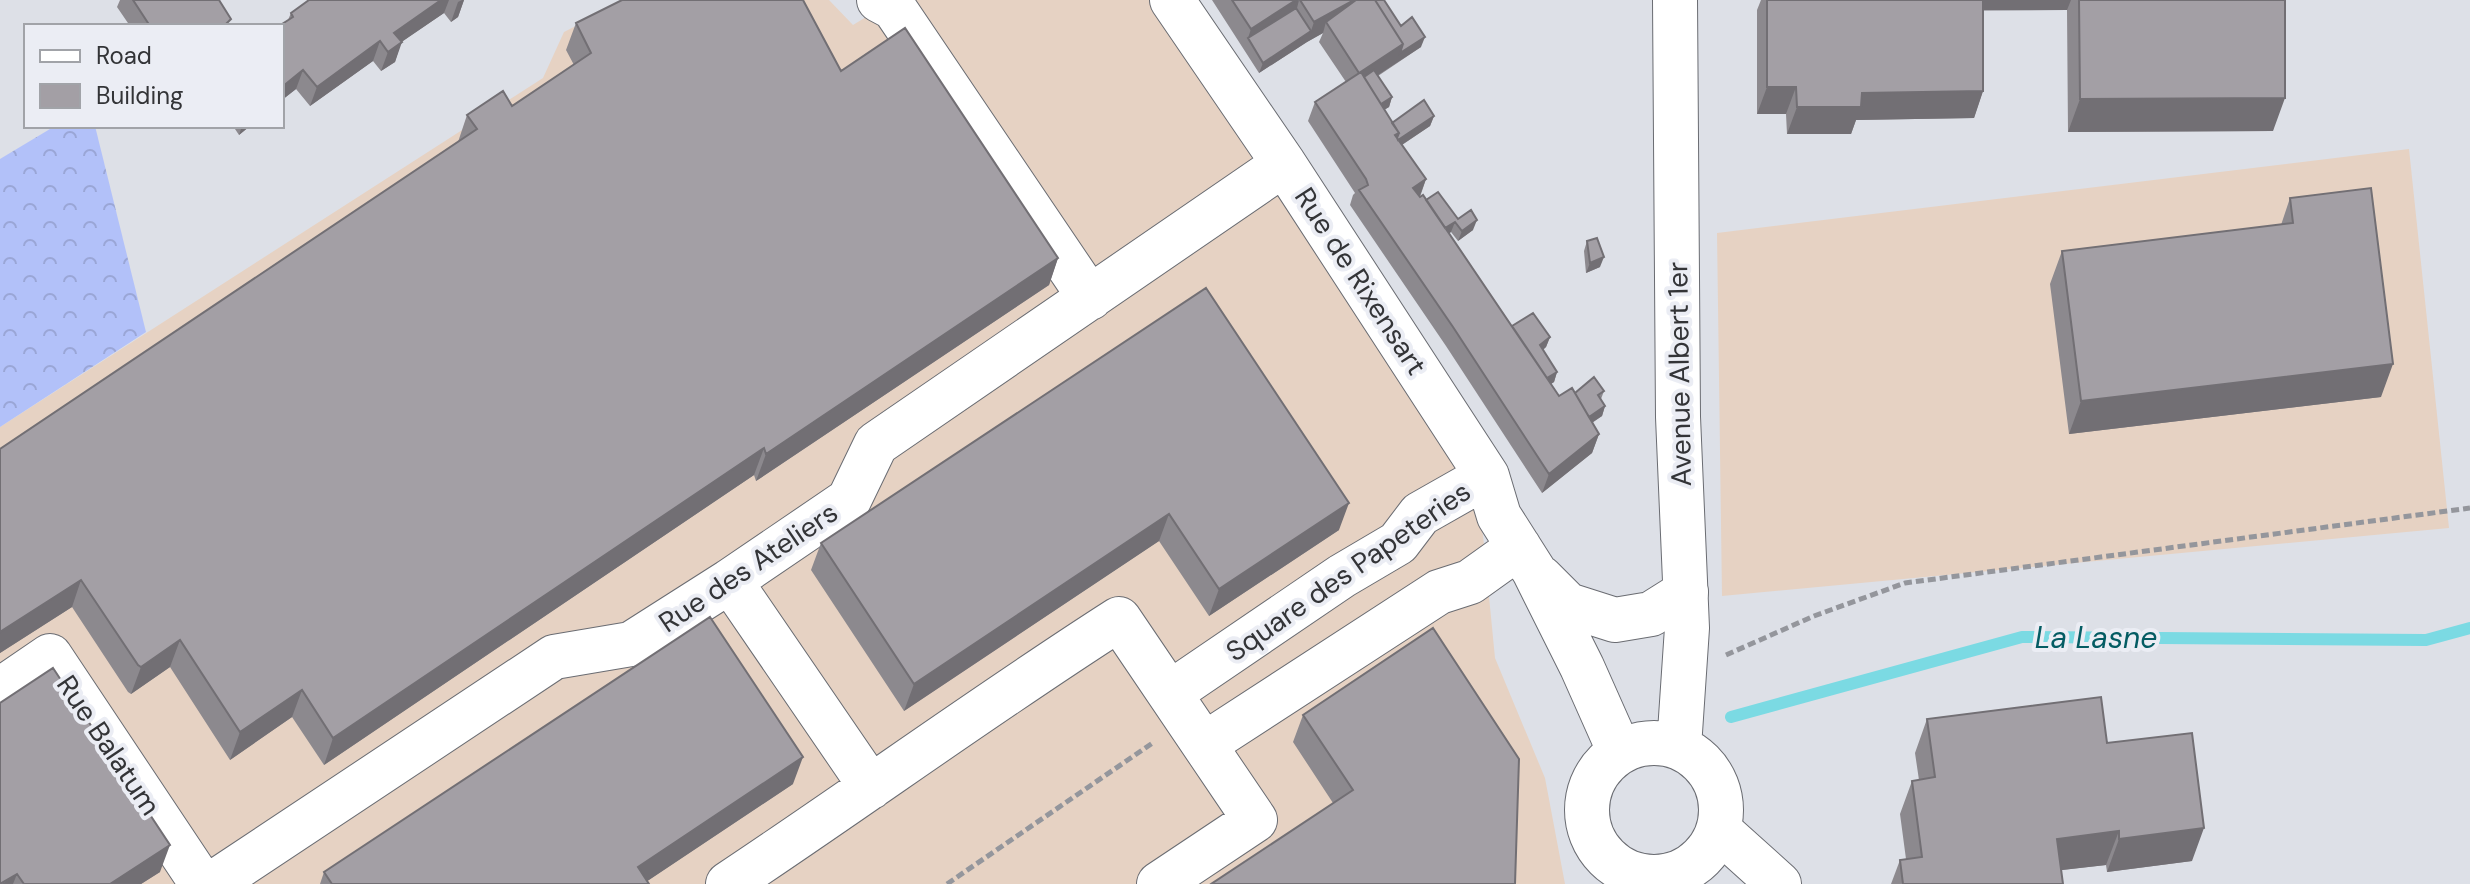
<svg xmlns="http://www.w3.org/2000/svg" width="2470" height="884" font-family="'DM Sans',sans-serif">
<defs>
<pattern id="forest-crowns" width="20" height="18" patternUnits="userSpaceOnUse" patternTransform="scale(2)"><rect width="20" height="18" fill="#b2c1f9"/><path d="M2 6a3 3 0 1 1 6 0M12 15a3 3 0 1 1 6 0" fill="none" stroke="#9aa6d6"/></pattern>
</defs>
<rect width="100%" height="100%" fill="#dde0e7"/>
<path fill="#e6d2c3" d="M627,0H829L853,25L894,0H1163L1458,441L1483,535L1495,658L1545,778L1565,884H0V427L543,78L564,32Z
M2409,149L2449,528L1722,596L1717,233Z"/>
<path fill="url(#forest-crowns)" d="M55,126H95L146,332L0,427V159Z"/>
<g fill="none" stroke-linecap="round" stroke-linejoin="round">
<path stroke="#7bdae3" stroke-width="12" d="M1731,717L2022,637L2426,640L2470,628"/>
<defs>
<path id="minor" d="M879,0L894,8L1090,298
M1172,0L1284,164L1487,476L1499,516L1534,571L1582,667L1614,739L1617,753
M1541,578L1568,605L1615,620L1651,614L1686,592
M730,581L871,787
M0,690L50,656L202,884
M1170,693L1342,576L1398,543L1420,514L1487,476
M1205,744L1439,592L1470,582L1519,547
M1719,830L1779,884
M212,884L554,657L631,644L730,581L849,500L876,444L1284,164
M728,884C859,797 986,704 1119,619L1255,820L1159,884"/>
<path id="major" d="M1675,0L1678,417L1687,628L1679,747
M1587 810a67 67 0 1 1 134 0a67 67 0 1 1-134 0Z"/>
</defs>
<use href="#minor" stroke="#6a6c72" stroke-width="46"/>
<use href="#major" stroke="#6a6c72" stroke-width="46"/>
<path stroke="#94969c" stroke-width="5" stroke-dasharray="8 4" stroke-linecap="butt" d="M1726,655L1814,616L1905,583L2470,508
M947,884L1154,742"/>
<use href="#minor" stroke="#fff" stroke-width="44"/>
<use href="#major" stroke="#fff" stroke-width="44"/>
</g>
<path fill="#8c898e" d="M120,0H219L229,26H130L117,7Z
M309,0H464L458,17L451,22L444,13L401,42L395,62L381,71L373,61L310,106L296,89L282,100V26L288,20L291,13Z
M1212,0H1384L1401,26L1421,47L1378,76L1392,97L1389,107L1384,110L1392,123L1434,116L1430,126L1402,145L1426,179L1420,197L1458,219L1473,230L1458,241L1451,232L1449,233L1512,326L1550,337L1546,347L1543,350L1557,372L1554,382L1551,384L1559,396L1575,393L1604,391L1601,399L1605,406L1602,416L1592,423L1599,434L1592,453L1542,493L1446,346L1350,205L1353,195L1355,193L1308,121L1315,102L1346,82L1319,42L1323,33L1307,42L1259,73Z
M1761,0H2285L2273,131L2068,132L2067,10H1983V91L1974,118L1856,120L1851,134H1787L1786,114H1757V10Z
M576,23L841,71L1058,258L1049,285L756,481L754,475L324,765L292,717L230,760L170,667L131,694L128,692L72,607L0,653V449L458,142L467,115L512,106L574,65L566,50Z
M233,126H250L239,135Z
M2290,198L2381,397L2069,434L2050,284L2062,251L2281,225Z
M1587,241L1600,267L1586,273L1584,251Z
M1206,288L1339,530L1209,616L1159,541L904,711L811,570L821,543Z
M0,703L160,872L141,884H0Z
M1303,715L1515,884L1333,803L1293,742Z
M1927,719L2107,743L2192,861L2107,872L2106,865L2061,870L2063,884H1891L1900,860L1906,859L1900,814L1912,781L1919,780L1915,753Z
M793,784L647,881L649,884H320L324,872Z"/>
<path fill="#726f74" d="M441,0H449L444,13L387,52L394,33Z
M462,0H464L458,17L451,22L458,2Z
M1296,0H1298L1292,18L1248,38L1251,29Z
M1354,0V16L1326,22L1323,33L1307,42L1259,73L1263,63L1311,31L1314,22Z
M1852,0H2071L2067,10L1848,11Z
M1425,37L1421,47L1361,86L1359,73L1403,44Z
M380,41L373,61L310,106L317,87Z
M402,42L395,62L381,71L388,52Z
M303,70L296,89L282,100V87Z
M1767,87H1796L1786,114H1757Z
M1983,91L1974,118L1856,120L1851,134H1787L1797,107L1862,93Z
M1392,97L1389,107L1370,118L1374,108Z
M2285,98L2273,131L2068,132L2080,99Z
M1434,116L1430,126L1388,154L1395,135Z
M242,126H250L239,135Z
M1426,179L1419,198L1413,188Z
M1477,220L1473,230L1458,241L1462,231Z
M1455,222L1451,232L1435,243L1439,232Z
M1604,257L1600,267L1586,273L1590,263Z
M1058,258L1049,285L756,481L766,454Z
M1550,337L1546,347L1536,355L1540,345Z
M2393,364L2381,397L2069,434L2081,401Z
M1557,372L1554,382L1536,393L1540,383Z
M1605,406L1602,416L1579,431L1583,421Z
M1599,434L1592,453L1542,493L1549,474Z
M764,448L754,475L324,765L333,738Z
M1349,503L1339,530L1209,616L1219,589Z
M1169,514L1159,541L904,711L914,684Z
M81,580L72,607L0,653V632Z
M180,640L170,667L131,694L141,667Z
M302,690L292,717L230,760L240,732Z
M803,757L793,784L643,884L638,867Z
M2204,828L2192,861L2107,872L2119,839Z
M2119,831L2106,865L2045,872L2057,839Z
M170,845L160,872L141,884H110Z
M17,874L13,884H2Z"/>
<path fill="#a39fa5" stroke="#726f74" stroke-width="2" d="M133,0H219L231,19L226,24L227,26H150Z
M309,0H441L394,33L402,42L388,52L380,41L317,87L303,70L282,87V26H279L293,17L291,13Z
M622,0H803L841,71L905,28L1058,258L766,454L764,448L333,738L302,690L240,732L180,640L141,667L138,665L81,580L0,632V449L477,129L467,115L503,91L512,106L591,53L576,23Z
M1232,0H1296L1251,29Z
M1298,0L1296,8L1311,31L1263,63L1248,38L1296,8Z
M1300,0H1354L1314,22Z
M1356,0H1375L1403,44L1359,73L1326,22Z
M1375,0H1384L1401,26L1412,17L1425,37L1400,53L1403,44Z
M1767,0H1983V91L1862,93L1861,107H1797L1796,87H1767Z
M2079,0H2285V98L2080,99Z
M1374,70L1392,97L1381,104L1364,77Z
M1361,72L1399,133L1395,135L1426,179L1413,188L1420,197L1423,195L1559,396L1572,388L1599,434L1549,474L1453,327L1359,190L1368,185L1366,179L1315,102Z
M1424,100L1434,116L1398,140L1397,138L1399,133L1392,123Z
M2371,188L2393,364L2081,401L2062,251L2293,223L2290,198Z
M1438,192L1458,219L1471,210L1477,220L1462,231L1455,222L1445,228L1426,200Z
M1597,238L1604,257L1590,263L1587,241Z
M1206,288L1349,503L1219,589L1169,514L914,684L821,543Z
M1533,313L1550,337L1540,345L1557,372L1547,378L1512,326Z
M1594,377L1604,391L1598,395L1605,406L1589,417L1575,393Z
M710,617L803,757L638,867L649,884H332L324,872Z
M1433,628L1519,759L1515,884H1211L1353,790L1303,715Z
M53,668L170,845L110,884H24L17,874L0,884V703Z
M2101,697L2107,743L2192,733L2204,828L2119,839V831L2057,839L2063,884H1903L1900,860L1922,857L1912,781L1935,777L1927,719Z"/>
<g text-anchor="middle" stroke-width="8" stroke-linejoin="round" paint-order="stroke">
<g font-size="28" fill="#333437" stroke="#ebedf4">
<text transform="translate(1361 281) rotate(57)" y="10">Rue de Rixensart</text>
<text transform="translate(1679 374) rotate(-91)" y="10">Avenue Albert 1er</text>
<text transform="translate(748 567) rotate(-34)" y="10">Rue des Ateliers</text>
<text transform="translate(1348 571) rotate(-35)" y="10">Square des Papeteries</text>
<text transform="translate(109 745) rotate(56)" y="10">Rue Balatum</text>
</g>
<g font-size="30" font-style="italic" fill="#045c63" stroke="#ebedf4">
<text x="2096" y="648">La Lasne</text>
</g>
</g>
<rect x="24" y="24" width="260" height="104" fill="#ebedf4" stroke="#a1a3a8" stroke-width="2"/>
<rect x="40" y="50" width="40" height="12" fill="#ffffff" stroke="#a1a3a8" stroke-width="2"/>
<text x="96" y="64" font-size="24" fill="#333437">Road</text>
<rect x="40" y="84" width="40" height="24" fill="#a39fa5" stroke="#a1a3a8" stroke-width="2"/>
<text x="96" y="104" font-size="24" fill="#333437">Building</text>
</svg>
